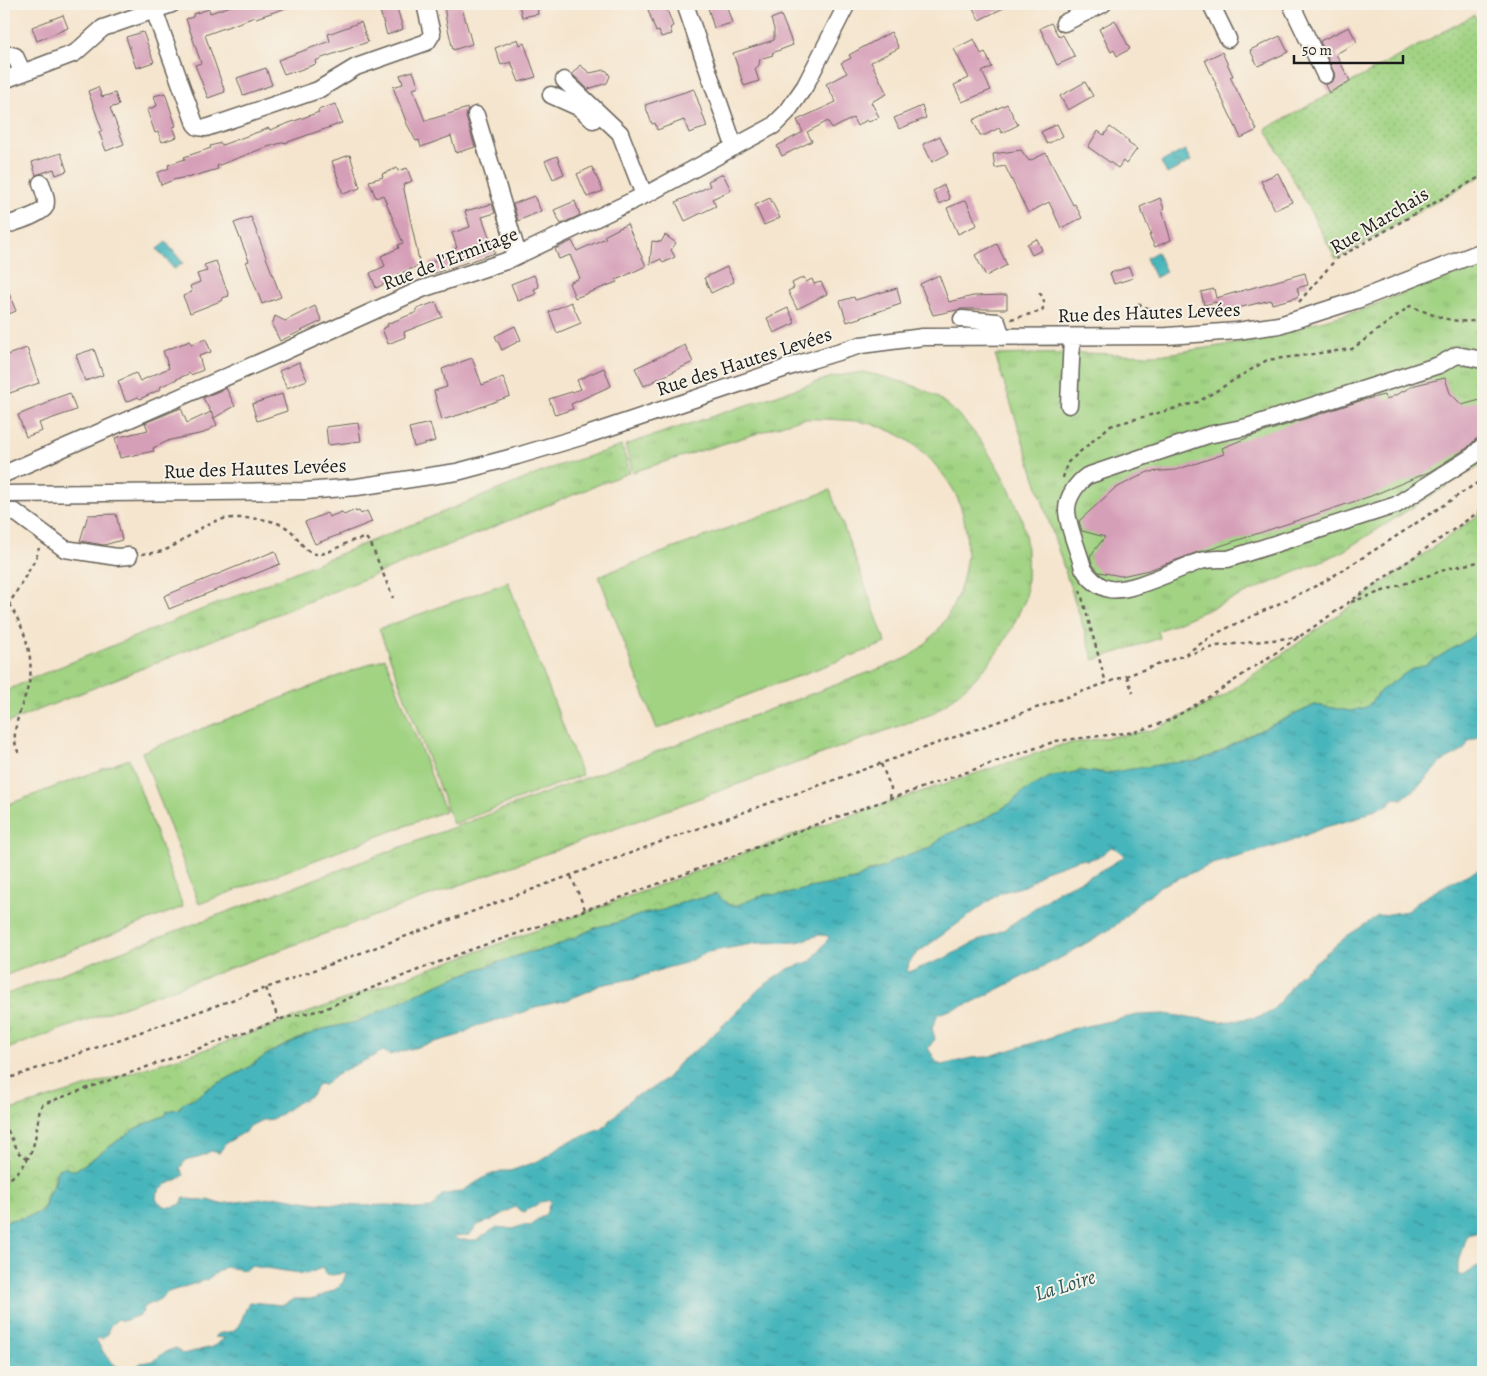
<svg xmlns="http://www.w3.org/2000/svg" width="1487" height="1376" font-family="Alegreya,serif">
<defs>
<pattern id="grass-tufts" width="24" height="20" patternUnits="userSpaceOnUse" patternTransform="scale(1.25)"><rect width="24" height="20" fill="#a1d383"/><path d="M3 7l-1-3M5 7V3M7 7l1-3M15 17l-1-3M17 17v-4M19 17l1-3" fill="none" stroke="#8ab571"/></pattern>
<pattern id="park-crowns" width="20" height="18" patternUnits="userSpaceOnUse" patternTransform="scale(1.25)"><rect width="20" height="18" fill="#a1d383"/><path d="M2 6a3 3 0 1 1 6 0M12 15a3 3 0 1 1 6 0" fill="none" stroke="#8ab571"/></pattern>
<pattern id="garden-dots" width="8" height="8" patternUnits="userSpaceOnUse" patternTransform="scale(1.25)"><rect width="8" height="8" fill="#a1d383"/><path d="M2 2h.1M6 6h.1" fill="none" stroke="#8ab571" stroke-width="1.8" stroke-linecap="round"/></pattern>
<pattern id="water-ripples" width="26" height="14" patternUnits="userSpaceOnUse" patternTransform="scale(1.25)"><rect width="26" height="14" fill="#46b6bc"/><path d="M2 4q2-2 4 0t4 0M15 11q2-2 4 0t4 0" fill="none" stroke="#3a9398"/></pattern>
</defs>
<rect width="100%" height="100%" fill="#f7f3e8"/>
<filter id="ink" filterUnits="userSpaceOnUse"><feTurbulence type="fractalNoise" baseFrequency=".02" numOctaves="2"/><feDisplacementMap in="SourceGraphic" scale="10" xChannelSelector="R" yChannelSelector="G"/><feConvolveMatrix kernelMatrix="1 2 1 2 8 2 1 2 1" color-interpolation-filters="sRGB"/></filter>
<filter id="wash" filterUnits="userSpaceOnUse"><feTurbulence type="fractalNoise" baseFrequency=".0096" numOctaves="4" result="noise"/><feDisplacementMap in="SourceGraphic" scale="20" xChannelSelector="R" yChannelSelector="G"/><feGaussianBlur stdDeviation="1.12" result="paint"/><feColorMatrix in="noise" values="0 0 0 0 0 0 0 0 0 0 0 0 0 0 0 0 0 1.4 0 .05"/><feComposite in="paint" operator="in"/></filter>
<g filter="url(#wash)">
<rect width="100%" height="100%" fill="#f5e5ce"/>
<path fill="url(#grass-tufts)" stroke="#5e7850" d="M1483,259V463L1340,553L1158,631L1160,638L1094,660L995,355L1076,353L1159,355L1233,344L1362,310Z
M863,372C884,377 908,382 928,392C968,412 1003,471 1019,511C1027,532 1028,556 1027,579C1026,585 1027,592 1026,598C1024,603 1020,609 1018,615C998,660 971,686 932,714L4,1050V995L905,659C958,627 982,555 957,497C951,484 941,471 931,460C913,441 890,427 863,422C852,420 813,418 803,419C786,422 768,430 752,435C712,447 673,459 633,472L625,445L832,377Z
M622,446L630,472L4,724V692L35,677L557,466Z"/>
<path fill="url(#park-crowns)" stroke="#5e7850" d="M1483,512V627L1470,638L1427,664L1409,671L1400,677L1380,691L1369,705L1364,708L1350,711L1315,705L1248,736L1216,754L1197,761L1120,772L1107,773L1093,771L1023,792L1011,803L983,820L945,835L930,848L892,861L885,867L871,871L855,880L809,888L787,894L763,895L735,906H729L716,894L703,898L689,900L663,910L643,914L616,923L597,927L554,947L526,953L458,976L429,988L357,1022L323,1029L305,1036L269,1053L246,1069L205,1090C197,1101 185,1097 179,1109L168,1111L166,1115L136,1128L85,1164L75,1170L55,1173C56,1183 51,1187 47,1195C46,1199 46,1203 44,1207C38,1218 14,1218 4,1222V1112L210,1048L587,912L804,831L1061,745L1153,730L1222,697Z"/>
<path fill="url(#garden-dots)" stroke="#5e7850" d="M1474,15L1483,30V175L1336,259L1266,129Z"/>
<path fill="#a1d383" stroke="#5e7850" d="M830,490L886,643L657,729L599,576Z
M508,582L582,775L453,824L379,629Z
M385,658L445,811L199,904L142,752Z
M129,759L183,907L4,976V806Z"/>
<path fill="url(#water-ripples)" stroke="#31696c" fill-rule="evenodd" d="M1185,150L1191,161L1167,174L1161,162Z
M166,242L183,263L174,269L157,249Z
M1157,252L1166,272L1155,278L1146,258Z
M1483,627V734L1469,741L1463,751L1440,763L1421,784L1402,799L1395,798L1388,805L1373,810L1361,817L1325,827L1287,843L1213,864L1160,886L1153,893L1144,898L1115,926L1107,931L1064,956L971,1003L938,1014L932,1028L935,1039L928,1048L937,1063L942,1065L971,1058L987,1057L1046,1039L1072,1029L1138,1015L1164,1014L1225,1022L1263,1016L1270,1012L1281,1001L1296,978L1347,936L1378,916L1407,911L1422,899L1453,881L1483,868V1231L1467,1235L1458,1266V1274L1462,1276L1476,1267L1483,1264V1372H4V1222C14,1218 39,1218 45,1206C46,1203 46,1198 48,1195C49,1191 53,1188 54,1184C57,1179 55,1174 58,1169L65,1167L70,1170H75L85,1164L136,1128L166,1115L167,1111L179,1109C185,1097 197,1101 205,1090L246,1069L269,1053L305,1036L323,1029L357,1022L429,988L458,976L526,953L554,947L597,927L616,923L643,914L663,910L689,900L703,898L716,894L729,905L735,906L763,895L787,894L809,888L855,880L871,871L885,867L892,861L930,848L945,835L983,820L1011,803L1023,792L1050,777L1080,771L1107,773L1170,763L1197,761L1216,754L1248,736L1315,705L1350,711L1364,708L1369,705L1380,691L1400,677L1409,671L1427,664L1470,638ZM1111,847L1115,848L1125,856L1097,873L1060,890L1005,929L969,945L945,958L909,972H907L909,963L916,954L1000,893L1027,885L1045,871L1080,859L1088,860L1100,856ZM819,935L828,936L829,938L811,961L788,969L760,988L707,1041L680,1062L667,1078L652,1088L633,1097L602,1129L563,1144L546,1157L536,1162L510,1171H501L487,1176L462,1191L442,1195L432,1208L415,1209L404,1206L386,1205L359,1206L316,1203L279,1197L220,1204L208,1200L200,1201L184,1198L181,1204C170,1209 164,1208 156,1199C158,1183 174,1184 184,1175L180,1168L186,1160L201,1156L211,1151L219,1153L226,1143L245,1132L248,1127L262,1120L274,1119L292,1106L312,1095L318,1084L325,1085C338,1071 353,1066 370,1058C375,1056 379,1052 384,1051L389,1055L460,1035L476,1026L522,1013L535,1007L567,1000L589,991L600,985L636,978L666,968L685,963L708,952L757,943L798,942ZM551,1200L546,1214L535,1221L531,1226L523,1225L513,1229L497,1227L476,1240H458L454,1236L469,1235L478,1225L492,1220L515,1207L524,1212L541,1202ZM251,1266L306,1274L322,1268H324V1273C330,1276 338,1275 344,1272L346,1273L343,1282L336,1289L315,1299H295L283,1305L249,1302C244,1310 242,1327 232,1331C227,1333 221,1332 216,1335L215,1337L225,1338L213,1347L182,1354L176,1348L165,1352L153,1361L141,1363L134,1368L124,1371C108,1361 105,1356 96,1339L98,1338L102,1339L108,1334C107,1327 113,1323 118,1319L123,1321L140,1315L143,1312L142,1308L160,1299L168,1292L206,1280L225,1267L245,1270Z"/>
<g id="blocks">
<path fill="#d69fb8" d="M237,4H292V6L256,18L255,17L205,35L225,92L208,98L195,65L201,63L186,19L193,17V14L209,9L210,13Z
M378,4H396L403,29L387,35Z
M444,4H461L472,44L453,50L446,20Z
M519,4H537L538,14L522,17Z
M646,4H665L673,26L670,28L672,34L661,37L659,31L656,32Z
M707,4H726L732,23L714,28Z
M982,4H1012L979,20L973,8Z
M63,15L68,28L37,41L32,27Z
M781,15L793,45L772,53L773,55L760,59L759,65L755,69L759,81L744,86L733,53L774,40V29L771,19Z
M1115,20L1130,49L1117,56L1114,50L1111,52L1099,29Z
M361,22L368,42L322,58L315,61L316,64L294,72L293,71L284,74L278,60L330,41L328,34Z
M1051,23L1059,37L1063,35L1075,57L1057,65L1040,28Z
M1349,27L1357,42L1336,54L1350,81L1329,93L1325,85L1333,81L1335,75L1320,41Z
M143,32L154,62L136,68L126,37Z
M891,32L899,48L871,62L887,94L871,102L879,117L869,122L867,120L857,126L853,118L832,129L828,121L807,132L812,141L782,156L777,146L803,132L797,120L836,102L826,84L847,73L841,63L851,58L849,55Z
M1280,36L1288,52L1258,66L1250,50Z
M518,39L520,45L524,43L536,77L519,82L511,62L501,65L495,48Z
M974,39L981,54L985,52L992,67L982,72L991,90L962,102L954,85L969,78L954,49Z
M1222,52L1233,76L1230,77L1257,130L1241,138L1215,84H1216L1205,60Z
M580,65L590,73L604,70L607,71L610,76L607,83L588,89L572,74Z
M266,68L272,85L243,95L237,78Z
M413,71L419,87L413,89L425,121L468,108L466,117L475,147L456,153L451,136L421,147L419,140L416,141L407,124L393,87L403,84L400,75Z
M1085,82L1093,96L1068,110L1060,96Z
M98,87L102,97L115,93L119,105L110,108L124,144L106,151L99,132L102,130L88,91Z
M694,89L707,127L689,133L684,120L657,130L655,123L652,124L645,105Z
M165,93L176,126L173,127L177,137L162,142L158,132L155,133L147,110L157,106L154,96Z
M335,104L342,123L285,143V142L264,148L217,166L218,169L187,178L186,177L173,180L161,185L157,173L169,168L168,165L185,159L184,157L211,148L210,146L221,143L222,145L269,128L270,130L319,112L318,110Z
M1007,104L1018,125L1002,133L999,128L985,135H980L973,120Z
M922,106L926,118L899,129L894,118Z
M1057,124L1063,136L1047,144L1041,132Z
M1110,127L1129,141L1128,143L1137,149L1126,164L1123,161L1118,168L1088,147L1098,131L1104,135Z
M940,136L948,154L932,162L923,144Z
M1021,150L1029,161L1046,153L1073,205L1075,204L1082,218L1061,228L1049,202L1028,213L1005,166L995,168L993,154Z
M61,153L67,171L56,175L54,169L36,175L32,162Z
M350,155L360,188L343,194L332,161Z
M557,156L564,174L553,179L545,161Z
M592,167L603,191L587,197L577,174Z
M397,168L398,171L407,168L412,181L403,185L420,265L397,275L398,277L393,280L376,288L370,273L385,266L381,256L399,248L398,245L403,243L383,195L376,198L369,181L383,177L382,174Z
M1278,173L1292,202L1275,210L1261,181Z
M723,174L731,190L712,199L716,206L685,221L676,202L710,186L708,181Z
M944,185L950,199L939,204L933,191Z
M534,196L541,211L518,221L513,204Z
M770,198L780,218L764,225L755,205Z
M1160,198L1164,209L1162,210L1171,240L1155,247L1149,235L1151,234L1140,207Z
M966,200L977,225L958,234L947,208Z
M575,201L580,215L561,224L554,210Z
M492,204L495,213L482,217L495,253L432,274L429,263L455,255L454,249L457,248L452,233L470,227L465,211Z
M251,217L281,297L262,304L246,262L249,261L234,223Z
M627,224L646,266L616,280L617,282L575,298L569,283L580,278L570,255L559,259L555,249L572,241L577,251L606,238L604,236Z
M665,235L676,243L671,250L675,257L663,263L661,259L650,264L652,241L661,242Z
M1037,239L1042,250L1032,255L1027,244Z
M997,244L1007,265L986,276L975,255Z
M216,261L229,296L222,298L223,300L190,313L183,296L192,292L190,286L200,282L197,274L207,271L204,265Z
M727,267L734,282L711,293L704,278Z
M1129,267L1133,278L1114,284L1110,273Z
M1305,273L1308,285L1297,288L1299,295L1295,298L1272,304L1271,300L1221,312L1216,302L1204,305L1201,292L1214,289L1216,298Z
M534,275L539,287L534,289L536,294L518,301L511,284Z
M939,275L949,302L973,296L1007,295V309H962L933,315L920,284Z
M804,277L806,282L812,279L814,284L821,282L827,294L797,309L788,291L794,288L792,283Z
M4,281L16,311L4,316Z
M897,288L901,304L847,322L840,301L854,297L855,300Z
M436,302L442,317L404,332L405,337L388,344L382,329L388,326L387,324L417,312L416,309Z
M571,302L581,323L557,333L549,312Z
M315,306L322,321L280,341L272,325L275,316L285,321Z
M788,308L795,323L774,333L767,318Z
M515,326L521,340L502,350L495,336Z
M206,339L211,352L199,356L203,370L191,375L190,373L160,387L161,389L140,399L138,397L126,402L118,381L136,373L140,381L169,368L163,351L190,341L191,344Z
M685,345L693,362L644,386L635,368Z
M27,348L39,383L4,395V356Z
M94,349L103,375L85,381L76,355Z
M472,358L482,385L503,377L510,396L462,414L442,420L434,391L447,387L442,369Z
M299,362L307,380L287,388L279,371Z
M604,368L611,386L571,404L573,409L555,415L549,399L581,389L577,380Z
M1445,378L1450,393L1462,405L1480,400L1483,418V436L1476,439L1467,448L1429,472L1371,496L1211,549L1198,552L1149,570L1121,576L1099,572L1092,564L1090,556L1105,537L1082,531L1079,521L1114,489L1148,472L1176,470L1224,454L1222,448L1249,437L1363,400L1384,395L1386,400L1415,385Z
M226,388L235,406L214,418L203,398Z
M70,393L76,410L39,423L42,431L26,437L18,415L48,403V401Z
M282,394L287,411L257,421L252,404Z
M181,408L187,423L211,412L217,425L204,433L170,440L153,448L154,451L120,458L115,438L148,430L145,423Z
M358,423L361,441L328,445L326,427Z
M430,423L435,441L414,447L409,428Z
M355,510L356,512L359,511L361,514L367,511L372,522L315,544L305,522L327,513L329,517L342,512L344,515Z
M116,514L122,540L104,545L80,541L88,515Z
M275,551L280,564L169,609L164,596Z"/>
</g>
</g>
<g filter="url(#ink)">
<use href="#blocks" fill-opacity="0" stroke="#68625a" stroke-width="1"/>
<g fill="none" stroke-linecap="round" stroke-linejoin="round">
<defs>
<path id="minor" d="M685,4L732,140L736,146
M1211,4L1228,39
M1291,4L1325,75
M154,10L195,124L198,127L206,128L318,90L356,67L427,42L432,34L425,4
M1064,23L1103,4
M4,58L11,55L15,56L23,73
M4,80L75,53L103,28L172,4
M564,80L620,133L644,195
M551,95L580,108L593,120
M476,115L518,255
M4,226C12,223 41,215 45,207C48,200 43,190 41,183
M962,319L997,322L1002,337
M1483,360L1457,355L1439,365L1247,427L1208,435L1087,476C1077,483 1067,497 1067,510C1067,525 1079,552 1083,568C1089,578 1097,586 1109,589C1132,593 1178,568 1201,561C1210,558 1220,559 1228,559L1396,505L1473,456L1483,446
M1069,405L1072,337
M4,474L281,353L422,289L506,261L651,192L736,146L773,126L787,112L805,86L847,4
M4,494L305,491L357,487L457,472L517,456L584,436L798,364L861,345L923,337L1167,336L1237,331L1279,325L1357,300L1483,251
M4,512H15L65,549L117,557L129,556"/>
</defs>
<use href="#minor" stroke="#68625a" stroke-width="19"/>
<path stroke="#68625a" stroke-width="2.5" stroke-dasharray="4 4" stroke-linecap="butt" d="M1299,302L1336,259L1483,175
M1011,319L1042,311C1045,303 1045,297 1038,292
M1125,320L1156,312L1137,303
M1063,478L1067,463L1110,426L1198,402L1267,360L1352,349L1410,306C1431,314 1461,328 1483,318
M142,554C150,553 158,553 165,550C195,537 203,517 240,518C258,518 281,520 293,533C299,539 304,550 312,553C326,558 342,543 355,540C358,539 362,539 366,538L371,544L393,598
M1080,590L1106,683
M1351,602L1450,568L1483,561
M9,604C23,626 33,651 30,678C27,699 6,733 19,753
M4,613L36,558L39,548
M1186,655L1217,646L1299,637
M1127,676L1133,693
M881,764L891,788L890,800
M571,876L585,909
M266,988L279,1020
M4,1080L266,988L663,841L1182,656L1217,633L1322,583L1389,541L1483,479
M4,1123L19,1153L29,1159
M4,1183C36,1161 34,1143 40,1108L43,1104L284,1018L322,1010L372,988L467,951L617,899L760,846L806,828L1056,741L1135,732L1170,720L1217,692L1299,637L1483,509"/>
<use href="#minor" stroke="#fff" stroke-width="16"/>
</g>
</g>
<g text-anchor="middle" stroke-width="4" stroke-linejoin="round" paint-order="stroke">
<g font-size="20" fill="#1c1c1c" stroke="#f7f3e8">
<text transform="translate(1379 220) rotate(-31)" y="7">Rue Marchais</text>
<text transform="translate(450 258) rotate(-21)" y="7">Rue de l'Ermitage</text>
<text transform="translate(1149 312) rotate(-2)" y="7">Rue des Hautes Levées</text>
<text transform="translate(744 361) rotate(-18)" y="7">Rue des Hautes Levées</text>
<text transform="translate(255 468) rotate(-2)" y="7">Rue des Hautes Levées</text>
</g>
<g font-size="21" font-style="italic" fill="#2d5a5c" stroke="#f7f3e8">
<text transform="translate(1065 1285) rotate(-17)" y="7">La Loire</text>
</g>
</g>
<rect width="1487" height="1376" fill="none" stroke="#f7f3e8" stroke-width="20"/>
<path d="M1294 55v8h109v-8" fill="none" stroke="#1c1c1c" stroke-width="2.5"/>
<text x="1302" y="55" font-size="15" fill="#1c1c1c" stroke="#f7f3e8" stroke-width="4" paint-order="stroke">50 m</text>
</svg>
